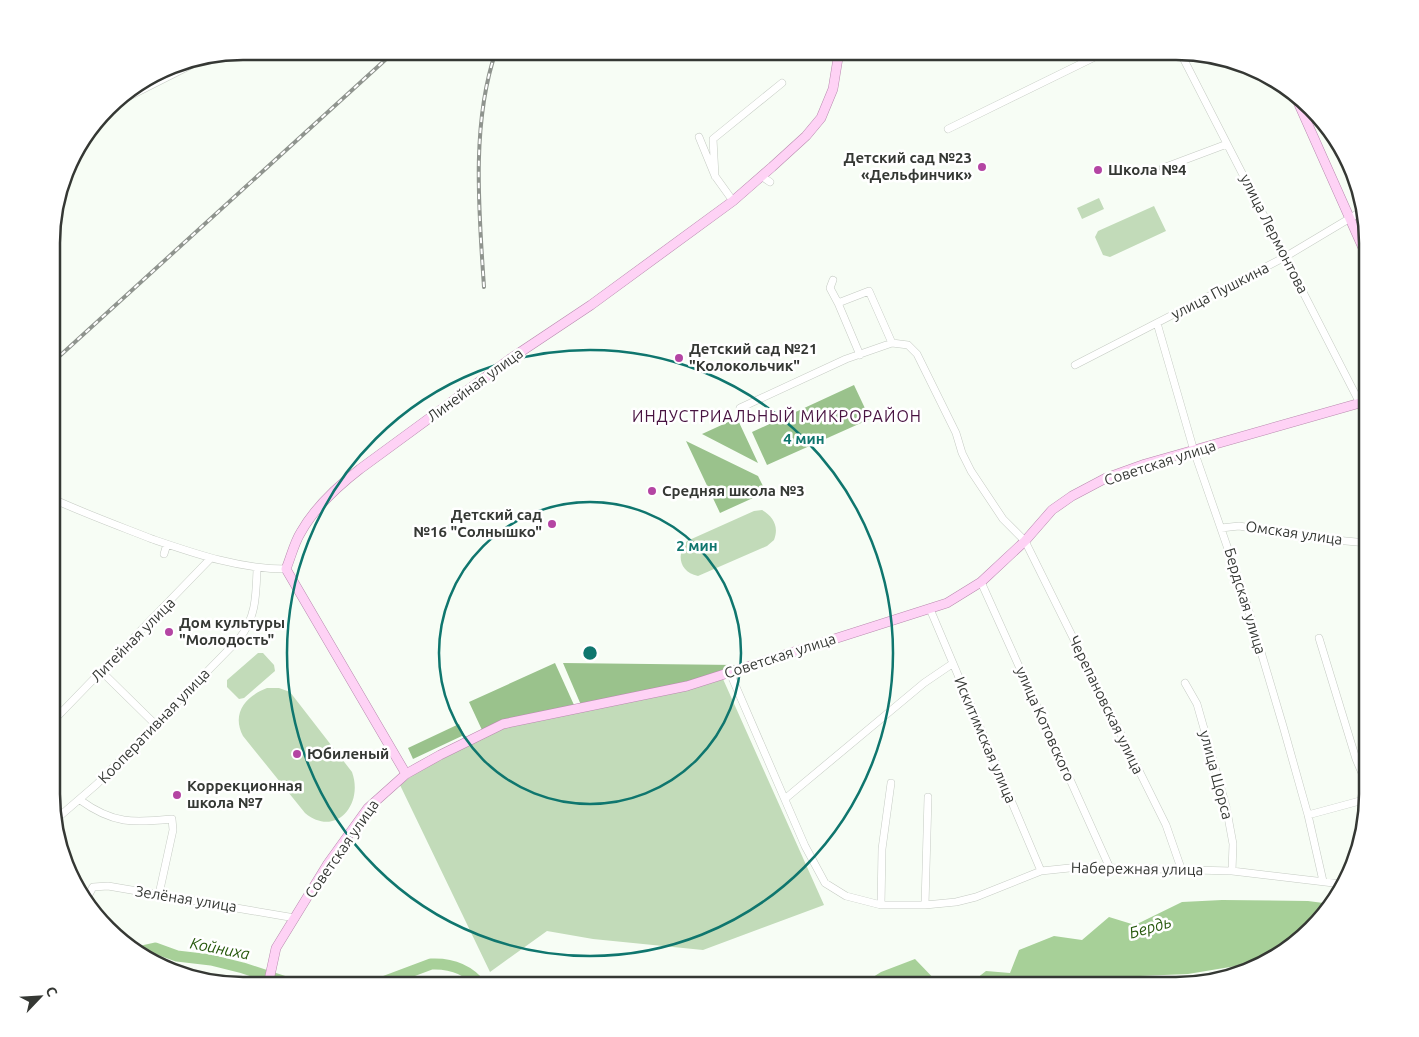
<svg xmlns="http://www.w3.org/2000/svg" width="1419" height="1037" font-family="Ubuntu,sans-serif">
<rect width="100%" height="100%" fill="#f7fdf5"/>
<path fill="#c2dbb9" d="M1099,198L1104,209L1082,219L1077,208Z
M1154,206L1166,231L1110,257L1103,255L1095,237L1098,231Z
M762,510C774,517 779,527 774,540L767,546L698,576C679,572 676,554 687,541L754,511Z
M258,653H263L274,665L275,671L244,698L239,699L227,687V680Z
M723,679L824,905L703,950L593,939L547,931L490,972L400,785L422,768L502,727L667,694Z
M267,688H279L290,692L352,772C364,805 335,838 305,813L243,736C231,713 246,696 267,688Z"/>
<path fill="#9ac28c" d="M854,385L870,419L767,465L752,432Z
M737,418L758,463L702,434Z
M686,441L758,476L766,492L720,513Z
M555,663L574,705L482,730L469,702Z
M563,663L736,665L735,669L682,683L581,705Z
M459,724L464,735L413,759L408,748Z"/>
<path fill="#a7d098" d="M1222,900L1308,901L1331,904L1328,911L1266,961L1188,974L1140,976L1126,986H967L986,971L1010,973L1019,950L1054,936L1082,940L1109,917L1135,925L1182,902Z
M915,959L941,986H859L881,972Z"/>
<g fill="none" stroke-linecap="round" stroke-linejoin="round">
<path stroke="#a7d098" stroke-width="11" d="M137,952L155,948L177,956L211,960L243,968L295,985
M375,985L431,964C452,963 468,969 481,985"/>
<defs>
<path id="minor" d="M1180,52L1367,417
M112,105L203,59
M948,129L1105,52
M699,137L715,176L733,201
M1163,168L1227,144
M715,176L713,139L782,83
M761,176L770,182
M833,280L830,288L838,303
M1157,323L1194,451L1245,598L1283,726L1308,815L1323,881
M860,355L838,303L869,291L892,343
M1075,365L1285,257L1362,211
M740,408L846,359L892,343L908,345L917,354L956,433L962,453L971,471L1003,519L1025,541L1166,825L1182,871
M53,499C86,514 119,526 152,539C196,554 239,569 286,569
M1221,528L1239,526L1304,537L1367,543
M164,554L167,544
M981,582L1109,866
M930,609L1041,871
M1319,638L1356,759L1367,785
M101,671L156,725
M730,673L805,846L825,883L846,896L881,905H925L956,902L976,897L1041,871L1079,867L1232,871L1342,884
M1185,683L1197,704L1226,806L1233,844L1232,871
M53,721L211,558
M786,798L924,683L952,664
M80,800C113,824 133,823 172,819L173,830L159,894
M1308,815L1367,799
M54,821L97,784L239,639C256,617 256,597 257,569
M86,900L93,887L108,886L295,918
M881,905L882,849L891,783
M925,905L928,797"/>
<path id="major" d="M1293,91L1367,257
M406,774L286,569C291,557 294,543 301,532C315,507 338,486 360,469L510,359L591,305L733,201L772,167L806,136L821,118L833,89L839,52
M268,985L276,948L327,865L368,808L406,774L440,755L503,724L687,686L947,603L981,582L1025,541L1052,510L1072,496L1106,478L1145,464L1367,401"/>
</defs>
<use href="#minor" stroke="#c5cbc3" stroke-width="8"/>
<use href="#major" stroke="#b889ae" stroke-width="10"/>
<use href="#minor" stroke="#fff" stroke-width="7"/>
<use href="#major" stroke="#fed2f5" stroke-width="9"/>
<defs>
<path id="rail" d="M484,287C479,212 471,123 496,51
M53,362L395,51"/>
</defs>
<use href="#rail" stroke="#8f948e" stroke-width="4"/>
<use href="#rail" stroke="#fff" stroke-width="2" stroke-dasharray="5.5" stroke-linecap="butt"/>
</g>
<g fill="none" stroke="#0f766e" stroke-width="2.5">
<circle cx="590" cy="653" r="151"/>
<circle cx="590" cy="653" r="303"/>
</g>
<g fill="#b445a3" stroke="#fff" stroke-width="2">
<circle cx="982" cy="167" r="5"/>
<circle cx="1098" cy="170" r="5"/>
<circle cx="679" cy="358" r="5"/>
<circle cx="652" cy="491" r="5"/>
<circle cx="552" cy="524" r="5"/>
<circle cx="169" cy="632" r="5"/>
<circle cx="297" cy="754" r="5"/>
<circle cx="177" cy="795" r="5"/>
</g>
<g text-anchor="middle" stroke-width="5" stroke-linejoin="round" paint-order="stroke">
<g font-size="15" font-weight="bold" fill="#353834" stroke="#fff" text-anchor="start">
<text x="972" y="163" text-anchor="end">Детский сад №23<tspan x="972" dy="17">«Дельфинчик»</tspan></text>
<text x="1108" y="175">Школа №4</text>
<text x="689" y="354">Детский сад №21<tspan x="689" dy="17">"Колокольчик"</tspan></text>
<text x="662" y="496">Средняя школа №3</text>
<text x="542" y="520" text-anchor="end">Детский сад<tspan x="542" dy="17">№16 "Солнышко"</tspan></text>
<text x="179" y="628">Дом культуры<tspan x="179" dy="17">"Молодость"</tspan></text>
<text x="307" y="759">Юбиленый</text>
<text x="187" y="791">Коррекционная<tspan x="187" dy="17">школа №7</tspan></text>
</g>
<g font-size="15" fill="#353834" stroke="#fff">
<text transform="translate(1274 234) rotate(63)" y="5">улица Лермонтова</text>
<text transform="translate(1220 291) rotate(-27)" y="5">улица Пушкина</text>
<text transform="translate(475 385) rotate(-36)" y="5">Линейная улица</text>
<text transform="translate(1160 463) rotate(-18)" y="5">Советская улица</text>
<text transform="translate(1294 533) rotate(8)" y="5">Омская улица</text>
<text transform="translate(1245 601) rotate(73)" y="5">Бердская улица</text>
<text transform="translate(133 640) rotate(-45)" y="5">Литейная улица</text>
<text transform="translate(780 656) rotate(-18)" y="5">Советская улица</text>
<text transform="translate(1106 705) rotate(64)" y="5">Черепановская улица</text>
<text transform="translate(1045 724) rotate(66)" y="5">улица Котовского</text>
<text transform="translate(154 726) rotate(-46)" y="5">Кооперативная улица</text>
<text transform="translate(985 740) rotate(67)" y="5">Искитимская улица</text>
<text transform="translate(1216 775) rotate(75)" y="5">улица Щорса</text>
<text transform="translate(342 849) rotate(-55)" y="5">Советская улица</text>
<text transform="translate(1137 869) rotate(1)" y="5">Набережная улица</text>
<text transform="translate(186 899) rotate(9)" y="5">Зелёная улица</text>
</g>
<g font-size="16" letter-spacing="1" fill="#481341" stroke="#fff">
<text x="777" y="422">ИНДУСТРИАЛЬНЫЙ МИКРОРАЙОН</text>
</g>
<g font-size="16" font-style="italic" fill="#27590d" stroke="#fff">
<text transform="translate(1150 927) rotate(-16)" y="6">Бердь</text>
<text transform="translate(220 948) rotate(11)" y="6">Койниха</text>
</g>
</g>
<path d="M0 0H1419V1037H0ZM243 60H1176A183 183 0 0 1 1359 243V794A183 183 0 0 1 1176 977H243A183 183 0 0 1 60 794V243A183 183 0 0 1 243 60Z" fill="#fff" fill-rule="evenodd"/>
<path fill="none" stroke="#353834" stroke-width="2.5" d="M243 60H1176A183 183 0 0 1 1359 243V794A183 183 0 0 1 1176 977H243A183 183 0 0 1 60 794V243A183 183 0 0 1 243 60Z"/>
<circle cx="590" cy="653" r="8" fill="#0f766e" stroke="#fff" stroke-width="2.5"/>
<g font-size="15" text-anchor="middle" font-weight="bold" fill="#0f766e" stroke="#fff" stroke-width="5" stroke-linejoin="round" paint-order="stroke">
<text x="804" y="444">4 мин</text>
<text x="697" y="551">2 мин</text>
</g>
<g transform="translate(40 997) rotate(65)" stroke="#ffffff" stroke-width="4" paint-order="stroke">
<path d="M0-4L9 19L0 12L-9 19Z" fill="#353834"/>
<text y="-8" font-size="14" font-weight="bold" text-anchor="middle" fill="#353834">С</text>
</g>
</svg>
